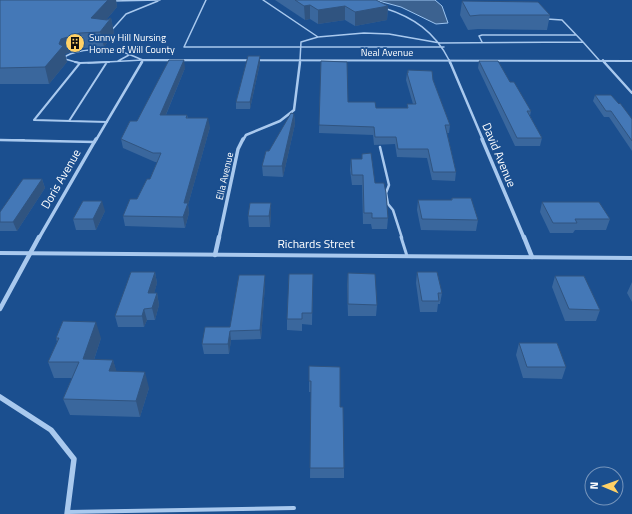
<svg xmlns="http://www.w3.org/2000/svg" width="632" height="514" font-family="'Titillium Web',sans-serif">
<rect width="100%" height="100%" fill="#1b4f8f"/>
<path fill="#3c6290" stroke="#9cc4f0" d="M375,0H435L442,6L448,23L436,24L401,7Z"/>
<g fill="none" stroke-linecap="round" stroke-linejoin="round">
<path stroke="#a9c9ee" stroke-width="1.5" d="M206,0L184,47H444
M263,0L318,37L364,33L389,34L440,43L583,42L599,60
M112,1L160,0
M384,8C413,17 435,32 449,60
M547,19L562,20L583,42
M110,32L126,14L158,1
M482,42L479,36L482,35H576
M300,60L301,42L318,37
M118,61L129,55
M79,63L65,59L66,56C78,49 105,48 119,51C127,53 135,57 143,60L88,63"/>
<path stroke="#a9c9ee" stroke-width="2" d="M75,62L80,63L109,62
M80,63L34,120L107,122
M69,121L107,62
M0,140H24"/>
<path stroke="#a9c9ee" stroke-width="2.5" d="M0,140L95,142
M380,147L389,185L386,193L388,204L393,210L402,238"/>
<path stroke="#a9c9ee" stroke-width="3" d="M401,237L407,256"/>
<path stroke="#a9c9ee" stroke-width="4" d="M68,512L294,508"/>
<path stroke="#a9c9ee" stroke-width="2" d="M449,60L450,63
M603,60L605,63
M141,63L143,60L632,61
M300,63V60"/>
<path stroke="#a9c9ee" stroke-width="2.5" d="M450,62L483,140
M604,62L632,93
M96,140L142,62
M243,140L246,135L280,121L294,110L300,62"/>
<path stroke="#a9c9ee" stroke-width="3.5" d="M482,139L524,238
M39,238L96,139
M219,238L238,149L243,139"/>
<path stroke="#a9c9ee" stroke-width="4.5" d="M524,237L532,257
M215,255L219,237
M0,309L39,237"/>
<path stroke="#a9c9ee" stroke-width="5.5" d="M0,397L51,430L74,459L67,514"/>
<path fill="#a9c9ee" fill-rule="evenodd" d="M0,251L632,256V260L0,255Z"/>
</g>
<path fill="#3a679d" d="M0,0H116L117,7L106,20L111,18L114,33L104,47L84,48L65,54L67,62L49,84H0Z
M275,0H376L388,6L387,20L355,26L345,20L318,24L310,19L305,20Z
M462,1L550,15L547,30L478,29L468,30L460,15Z
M321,61L348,102L376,108H407V104H413L406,80L407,73L408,70L433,80L450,125L449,133H447L456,172L455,181L432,180L427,158L397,157L395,144L374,145L373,135L319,133Z
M479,61L510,82L531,111L530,116L542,138L540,146H515L478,68Z
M260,63L250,109H236V102Z
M185,68L166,115H187L188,118L210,127L188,205L189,213L185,228L125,226L123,216L137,199L150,179L157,162H155L123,148L121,139Z
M595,95L632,119V151L609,117H604L593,101Z
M294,114L295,124L283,177L263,176L262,166L269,151Z
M362,154L375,183L388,218L387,229H372L371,224H363L362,185H352L350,170L351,159H362Z
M42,179L45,188L17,231H0V212Z
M452,198L478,220L476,231L421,230L417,210L418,200H451Z
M542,202L610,219L606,230H575L573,233H550L540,212Z
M271,203V214L270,227H249L248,216Z
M105,211L96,230H76L73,219Z
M155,272L157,283L154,293H157L159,305L155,320H147L144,327H118L115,316Z
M417,272L442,293L440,304H438L437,312H420L416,283Z
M348,273L377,305L376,316H348L347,285Z
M313,274L312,325L302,324V331L287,330V319Z
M265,275V285L261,339L231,340L229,354H204L202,344L230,327Z
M555,276L600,310L596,321H565L552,287Z
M632,282V302L627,293Z
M56,338H101L94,360H113L116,371L149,388L140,417L70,415L63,399L72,378H54L48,362L57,342Z
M519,343L566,367L562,379L523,378L516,355Z
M309,366L340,407L344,468V478H310L311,392H309Z"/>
<path fill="#305480" d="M108,0H116L117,7L95,33L91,18Z
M310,5V19L305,20L304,6Z
M345,6V20L318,24V10Z
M388,6L387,20L355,26V12Z
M111,18L114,33L104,47L100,32Z
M80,33L84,48L65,54L67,62L49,84L45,67L59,44L61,39Z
M260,56V63L250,109V102Z
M184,60L185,68L162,124L160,115Z
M294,114L295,124L283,177L282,166Z
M208,118L210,127L188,205L189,213L185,228L183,217L184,203Z
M42,179L45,188L17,231L13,222Z
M102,201L105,211L96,230L93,219Z
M271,203V214L270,227L269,216Z
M155,272L157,283L151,305L148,293Z
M265,275V285L261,339L260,330Z
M157,293L159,305L155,320L152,308Z
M144,309L147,320L144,327L142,316Z
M96,322L101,338L89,375L83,359Z
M230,331L231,340L229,354L228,344Z
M113,360L118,376L109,371Z
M145,372L149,388L140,417L136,401Z"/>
<path fill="#4478b7" stroke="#305480" d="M0,0H108L91,18L107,20L111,18L100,32L80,33L61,39L59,44L63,46L45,67L0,68Z
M295,0H376L388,6L355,12L345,6L318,10L310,5L304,6Z
M462,1L538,2L550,15H480L470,16Z
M248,56H260L250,102H236Z
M169,60H184L160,115H187L186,118H208L184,203H188L183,217L123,216L130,199H137L147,179H150L161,153H153L121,139L130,121H137Z
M321,61L347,62L348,102H375L376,108H408L407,104H416L407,73H408V70L432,71L433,80L450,125H445L456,172H433L428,149H398L396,137H375L374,127L319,125Z
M479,61H498L510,82H514L531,111H527L542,138H517Z
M595,95H611L619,104L620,103L632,119V141L611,111H606Z
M291,113L294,114L282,166H262L266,151H269Z
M371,153L375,183H384L386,193L388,218H372V213H364L363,175H352L351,159H362V154Z
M23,179H42L13,222H0V212Z
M452,198H471L478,220L422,219L418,200H452Z
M83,201H102L93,219H73Z
M542,202H599L610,219H575L577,223H553Z
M250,203H271L269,216H248Z
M131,272H155L148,293H157L152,308L144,309L142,316H115Z
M417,272H437L442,293H438L439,301H422Z
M348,273L375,274L377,305L348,304Z
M289,274H313L312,313H302V319H287Z
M239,275H265L260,330L230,331L228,344H202L205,327H230Z
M555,276H584L600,310L569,309Z
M63,321L96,322L83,359L113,360L109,371L145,372L136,401L63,399L79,362H48L59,338H56Z
M519,343H557L566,367H527Z
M309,366L340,367V407H343L344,468H310L311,381H309Z"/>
<defs>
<symbol id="building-disc" viewBox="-11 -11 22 22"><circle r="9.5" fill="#ffd166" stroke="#1b4f8f"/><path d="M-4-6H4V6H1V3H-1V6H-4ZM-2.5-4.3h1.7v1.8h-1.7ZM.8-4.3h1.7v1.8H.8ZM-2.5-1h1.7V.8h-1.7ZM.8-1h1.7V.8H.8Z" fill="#111"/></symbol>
</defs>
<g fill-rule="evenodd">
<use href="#building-disc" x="64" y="32" width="22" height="22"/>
</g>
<g text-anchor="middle" stroke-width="3.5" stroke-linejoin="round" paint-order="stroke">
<g font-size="10" fill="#fff" stroke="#1b4f8f" text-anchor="start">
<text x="89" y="41">Sunny Hill Nursing<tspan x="89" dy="12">Home of Will County</tspan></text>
</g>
<g font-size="10" fill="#fff" stroke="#1b4f8f">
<text x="387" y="56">Neal Avenue</text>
<text transform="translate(224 176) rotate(-77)" y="4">Ella Avenue</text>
</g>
<g font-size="12" fill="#fff" stroke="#1b4f8f">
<text transform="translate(499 155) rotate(67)" y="4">David Avenue</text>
<text transform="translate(61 179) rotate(-60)" y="4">Doris Avenue</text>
<text x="316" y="248">Richards Street</text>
</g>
</g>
<g transform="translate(604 486) rotate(272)"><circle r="19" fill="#1b4f8f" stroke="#7695bc"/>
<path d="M0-3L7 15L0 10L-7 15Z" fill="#ffd166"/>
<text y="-6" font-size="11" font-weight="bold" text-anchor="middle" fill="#ffffff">N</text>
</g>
</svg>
